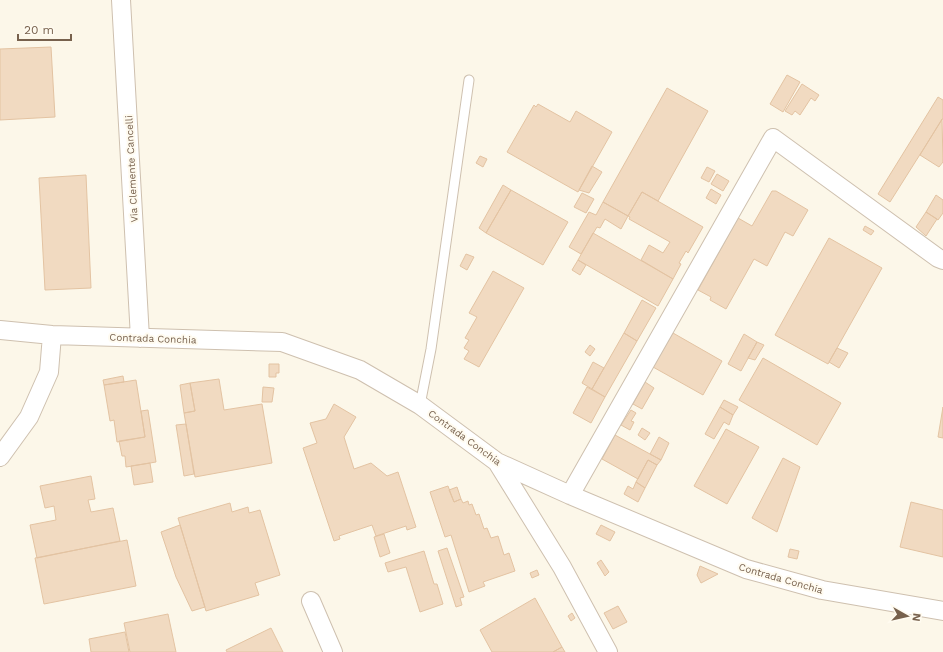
<svg xmlns="http://www.w3.org/2000/svg" width="943" height="652" font-family="'Work Sans',sans-serif">
<rect width="100%" height="100%" fill="#fcf7e9"/>
<path fill="#f1dac1" stroke="#e3c3a2" d="M51,47L55,117L0,120V49Z
M787,75L800,82L783,112L770,104Z
M802,84L819,95L815,101L811,98L800,115L795,111L792,115L785,111Z
M667,88L708,111L658,201L642,192L628,216L603,202Z
M938,97L943,100V118L890,202L878,194Z
M538,104L570,122L576,111L612,132L578,192L507,152L534,105L536,107Z
M942,119L943,162L939,167L920,155Z
M480,156L487,159L483,167L476,163Z
M592,166L602,172L589,193L579,190Z
M707,167L715,171L709,182L701,178Z
M717,174L729,181L723,191L711,184Z
M86,175L91,288L45,290L39,178Z
M503,185L511,190L486,233L479,228Z
M711,189L721,195L716,204L706,198Z
M511,190L568,222L543,265L486,233Z
M772,191H776L808,210L793,236L785,232L767,266L754,259L726,309L710,300L711,297L698,290L738,218L752,226Z
M642,192L703,227L688,253L686,251L679,263L681,264L673,279L641,260L649,245L663,253L670,242L629,219L630,217L628,216Z
M582,193L594,199L586,213L574,207Z
M936,195L943,200V213L938,220L926,212Z
M603,202L628,216L621,229L605,219L600,228L597,227L581,254L569,247L589,212L596,215Z
M926,212L937,219L926,236L916,227Z
M865,226L874,231L871,235L863,230Z
M593,233L673,279L658,306L578,260Z
M829,238L882,268L828,364L775,335Z
M466,254L474,257L467,270L460,266Z
M578,260L586,265L580,275L572,270Z
M493,271L524,288L479,367L464,359L469,351L464,348L469,340L465,338L477,317L469,313Z
M642,300L656,308L637,341L624,333Z
M624,333L637,341L605,397L592,389Z
M673,333L722,361L703,395L653,367Z
M744,334L757,342L741,371L728,364Z
M757,342L764,345L755,360L748,358Z
M590,345L595,349L590,356L585,352Z
M837,348L848,353L839,368L829,362Z
M763,358L841,403L817,445L739,400Z
M593,362L604,368L592,389L582,383Z
M269,364H279V373H276V377H269Z
M123,376L124,382L104,385L103,380Z
M219,379L224,410L262,404L272,463L195,477L184,413L195,411L190,383Z
M136,380L145,437L117,442L114,420L110,421L104,385Z
M645,382L654,388L642,409L633,404Z
M190,383L195,411L184,413L180,385Z
M263,387L274,388L272,402H262Z
M587,387L605,397L591,423L573,413Z
M724,400L738,407L733,415L720,407Z
M334,404L356,417L344,437L354,469L371,463L387,476L398,472L416,527L407,530L406,526L376,536L372,525L339,536L340,539L334,541L303,448L317,443L310,423L326,419Z
M720,407L733,415L729,425L724,422L714,439L705,434Z
M943,407V438L938,437Z
M148,410L156,462L126,467L125,456H122L119,441L145,437L141,411Z
M631,410L636,413L631,421L634,422L630,430L621,425Z
M186,424L194,474L184,476L176,425Z
M642,428L650,433L645,440L638,435Z
M726,429L759,447L727,504L694,486Z
M615,435L661,460L657,465L648,460L638,479L602,459Z
M659,437L669,443L661,460L650,454Z
M783,458L800,467L777,532L752,518Z
M648,460L657,465L645,488L636,482Z
M150,463L153,482L134,485L131,466Z
M91,476L95,499L88,500L91,512L113,508L120,541L37,558L30,525L56,520L54,506L45,508L40,486Z
M636,482L645,488L638,502L624,494L628,486L633,489Z
M448,486L454,502L461,499L463,503L468,501L469,505L472,504L476,515L479,514L484,529L487,528L491,538L498,536L504,555L509,553L515,571L483,582L485,586L469,592L451,535L445,537L430,492Z
M457,487L461,499L454,502L449,490Z
M911,502L943,510V557L900,547Z
M230,503L232,512L248,507L249,513L260,510L280,575L255,583L259,595L206,611L178,518Z
M180,525L205,607L192,611L176,577L161,532Z
M601,525L615,532L610,541L596,534Z
M384,534L390,553L380,557L374,537Z
M127,540L136,586L44,604L35,558Z
M447,548L464,597L460,598L462,605L456,607L438,551Z
M790,549L799,551L797,559L788,557Z
M424,551L434,584H437L443,604L420,612L406,567L388,572L385,563Z
M601,560L609,572L605,576L597,563Z
M700,566L718,574L701,583L697,575Z
M537,570L539,575L532,578L530,573Z
M535,598L562,647L553,652H492L480,630Z
M618,606L627,622L613,629L604,613Z
M572,613L575,618L571,621L568,616Z
M168,614L176,652H130L124,623Z
M271,628L283,652H227L226,650Z
M125,632L129,652H91L89,639Z
M562,647L565,652H553Z"/>
<g fill="none" stroke-linecap="round" stroke-linejoin="round">
<defs>
<path id="service" d="M420,405L431,349L469,80"/>
<path id="minor" d="M121,0L140,338
M0,330L52,335L282,342L360,370L420,405L497,462L570,495L746,569L822,590L943,611
M0,457L29,417L49,372L52,335
M497,462L562,567L608,652
M570,495L773,138L938,258L943,260
M311,601L333,652"/>
</defs>
<use href="#service" stroke="#cec0af" stroke-width="11"/>
<use href="#minor" stroke="#cec0af" stroke-width="20"/>
<use href="#service" stroke="#fff" stroke-width="9"/>
<use href="#minor" stroke="#fff" stroke-width="18"/>
</g>
<g text-anchor="middle" stroke-width="4" stroke-linejoin="round" paint-order="stroke">
<g font-size="10" fill="#77614d" stroke="#fffbf0">
<text transform="translate(131 169) rotate(-93)" y="4">Via Clemente Cancelli</text>
<text transform="translate(153 338) rotate(2)" y="4">Contrada Conchia</text>
<text transform="translate(465 437) rotate(36)" y="4">Contrada Conchia</text>
<text transform="translate(781 578) rotate(16)" y="4">Contrada Conchia</text>
</g>
</g>
<g transform="translate(907 616) rotate(98)" stroke="#fffbf0" stroke-width="3" paint-order="stroke">
<path d="M0-3L7 15L0 10L-7 15Z" fill="#77614d"/>
<text y="-6" font-size="11" font-weight="bold" text-anchor="middle" fill="#77614d">N</text>
</g>
<path d="M18 34v6h53v-6" fill="none" stroke="#77614d" stroke-width="2"/>
<text x="24" y="34" font-size="12" fill="#77614d" stroke="#fffbf0" stroke-width="3" paint-order="stroke">20 m</text>
</svg>
